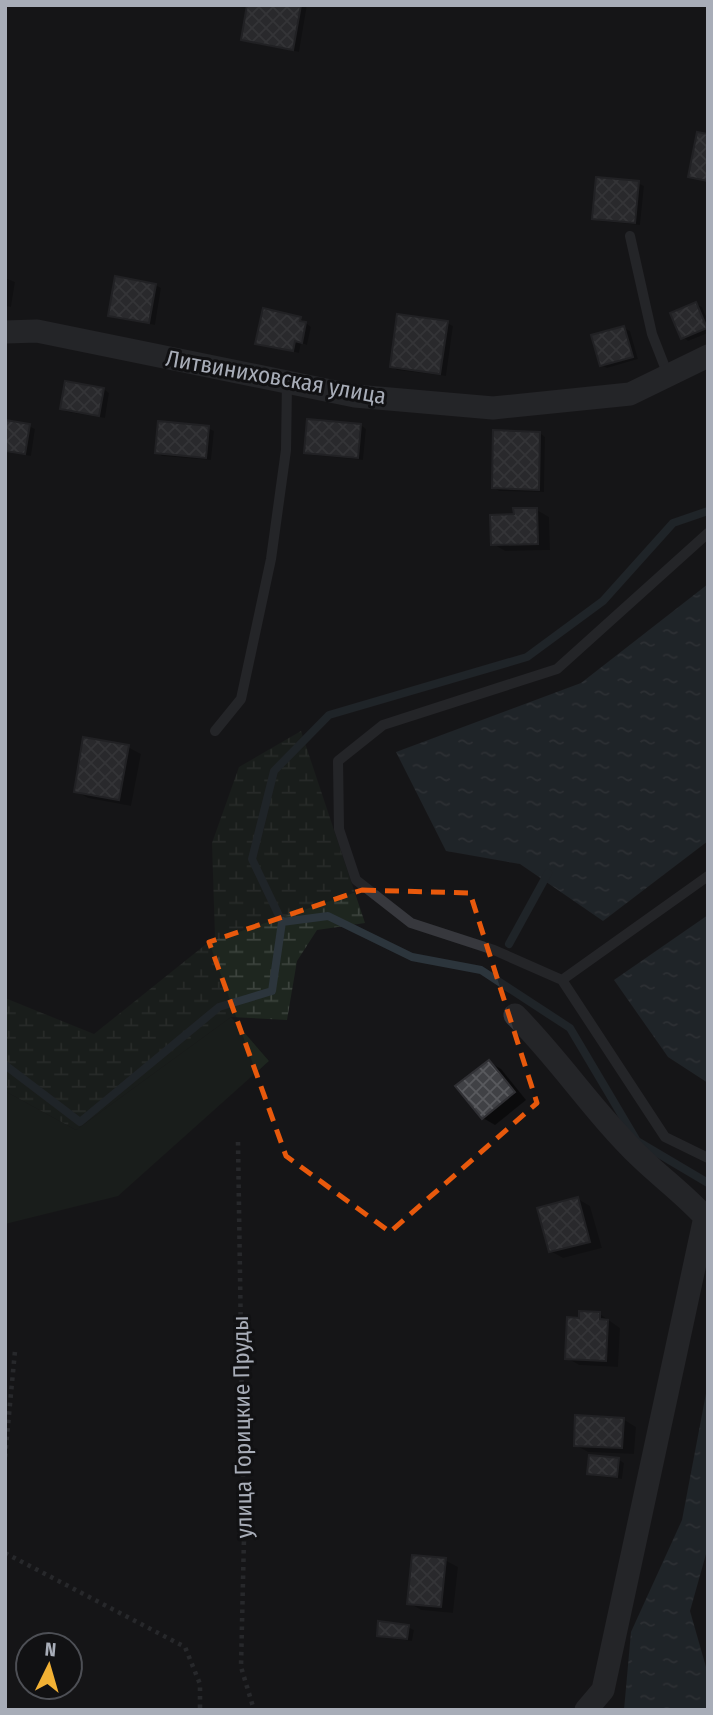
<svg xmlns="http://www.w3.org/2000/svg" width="713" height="1715" font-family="'Fira Sans Condensed',sans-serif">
<defs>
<pattern id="wetland-marsh" width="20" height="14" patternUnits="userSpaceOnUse" patternTransform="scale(1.75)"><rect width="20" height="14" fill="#1e261f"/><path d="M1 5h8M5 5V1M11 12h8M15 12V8" fill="none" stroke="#3c433d"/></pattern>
<pattern id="water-ripples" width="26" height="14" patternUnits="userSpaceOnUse" patternTransform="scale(1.75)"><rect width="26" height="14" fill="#2c353c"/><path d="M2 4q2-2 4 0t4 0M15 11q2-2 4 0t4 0" fill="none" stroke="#485056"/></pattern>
<pattern id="building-cross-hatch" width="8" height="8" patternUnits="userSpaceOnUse" patternTransform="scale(1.75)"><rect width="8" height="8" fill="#404145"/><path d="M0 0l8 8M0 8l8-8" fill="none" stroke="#595a5e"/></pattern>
</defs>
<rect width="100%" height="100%" fill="#161618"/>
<path fill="#1e261f" d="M231,1017L269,1061L118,1196L5,1224V1091L76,1130Z"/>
<path fill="url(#wetland-marsh)" d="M301,731L365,923L317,930L297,961L287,1020L231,1017L76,1130L5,1091V998L94,1034L215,937L212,843L239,767Z"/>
<path fill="url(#water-ripples)" d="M708,584V841L603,921L520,864L446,851L396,752L581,683Z
M708,915V1083L668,1057L614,980Z
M708,1383V1547L690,1611L708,1674V1710H624L631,1632L682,1520Z"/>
<path fill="#0007" d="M249,5H307L299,52L248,42L243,39Z
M638,183L644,186L640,225L599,221L594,218Z
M5,278L15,282L11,307L5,306Z
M156,285L161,288L155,325L115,318L110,315Z
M696,304L702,307L708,321V333L688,341L683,337Z
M300,318L311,327L307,345L301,343L299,353L257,343Z
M447,323L453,326L446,376L397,370L392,366Z
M624,328L630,331L638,359L607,368L601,365Z
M66,383L104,389L109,393L105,418L67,412L62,408Z
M5,422L29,426L35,429L31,456L5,452Z
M361,425L366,429L363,460L311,455L306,452Z
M208,428L214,431L211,460L162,456L157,452Z
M540,433L545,437L544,492L499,491L493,487Z
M537,510L549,517L550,550L505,551L493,544Z
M128,747L141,754L131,806L88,798L75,791Z
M489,1062L501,1069L526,1100L495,1125L483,1118Z
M578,1199L590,1206L602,1248L563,1258L550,1251Z
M600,1314L620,1328L618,1367L579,1365L567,1358L580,1320Z
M623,1419L636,1427L634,1454L588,1452L575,1445Z
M618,1459L624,1463L622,1479L594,1476L588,1473Z
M445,1560L458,1567L453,1613L421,1610L409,1603Z
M408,1627L414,1630L412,1641L384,1638L379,1635Z"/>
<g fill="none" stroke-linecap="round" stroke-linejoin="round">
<path stroke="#2c353c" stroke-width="8" d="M282,922L328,916L412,957L481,970L570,1028L637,1141L708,1183
M509,944L548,873
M5,1065L80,1122L219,1007L272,991L282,922L252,859L274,771L329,715L527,657L603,601L673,523L708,511"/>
</g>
<path fill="url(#building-cross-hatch)" stroke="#303034" stroke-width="2" d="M247,5H301L293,50L241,40Z
M697,132L708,134V181L688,177Z
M596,177L639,181L635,223L592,219Z
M115,276L156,284L149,323L108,316Z
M696,302L707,328L681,339L670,313Z
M263,308L301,317L300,321L306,322L302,343L295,341L293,351L255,344Z
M397,314L448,321L440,374L390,367Z
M624,326L633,357L600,366L591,335Z
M65,381L104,388L99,416L60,409Z
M307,419L361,424L358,458L304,453Z
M5,420L30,424L25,454L5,451Z
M158,421L209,426L206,458L155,453Z
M493,430L540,432L539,490L492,488Z
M513,508H537L538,544L491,545L490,515L514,514Z
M83,737L129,745L119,800L74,792Z
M489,1060L515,1092L482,1119L455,1086Z
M578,1197L590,1242L549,1252L537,1208Z
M579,1311L600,1312V1319L608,1320L606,1361L565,1359L567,1317L579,1318Z
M575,1415L624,1418L622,1448L574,1446Z
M589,1455L619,1458L617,1477L587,1474Z
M412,1555L446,1558L441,1607L407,1604Z
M378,1621L409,1625L407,1639L377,1636Z"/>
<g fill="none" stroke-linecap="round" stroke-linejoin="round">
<path stroke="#3d3f44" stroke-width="4.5" stroke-dasharray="3.5 5" stroke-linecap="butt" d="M238,1142L244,1538L241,1667L254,1710
M5,1457L15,1351
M5,1553L185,1647L200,1684V1710"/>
<path stroke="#37383d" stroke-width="10" d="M630,236L652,334L668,375
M708,533L557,669L383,725L338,761L339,829L356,880L411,923L494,950L562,980L665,1137L708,1158
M215,731L241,699L271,559L286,450L287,382
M562,980L708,876"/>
<path stroke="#37383d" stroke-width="23" d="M5,332L37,331L355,396L493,408L630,394L708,356
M515,1015C560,1060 595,1114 641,1158C663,1179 684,1194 705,1217L603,1690L586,1710"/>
</g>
<path d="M0 0H713V1715H0ZM362,890L470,893L537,1103L390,1232L286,1156L209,942Z" fill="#161618" fill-opacity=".55" fill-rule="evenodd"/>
<path fill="none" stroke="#e8590c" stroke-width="5" stroke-dasharray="14 9" stroke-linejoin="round" d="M362,890L470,893L537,1103L390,1232L286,1156L209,942Z"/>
<g text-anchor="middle" stroke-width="6" stroke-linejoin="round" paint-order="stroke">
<g font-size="23" fill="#a8adb8" stroke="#111113">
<text transform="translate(276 377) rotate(10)" y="8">Литвиниховская улица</text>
<text transform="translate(242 1427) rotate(-91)" y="8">улица Горицкие Пруды</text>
</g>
</g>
<rect width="713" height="1715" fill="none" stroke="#a8adb8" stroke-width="14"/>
<g transform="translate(49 1666) rotate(5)"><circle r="33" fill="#111113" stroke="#4d4f55" stroke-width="2"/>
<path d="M0-5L12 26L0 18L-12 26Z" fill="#f2b134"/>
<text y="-10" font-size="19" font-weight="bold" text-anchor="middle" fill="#a8adb8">N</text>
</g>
</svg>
